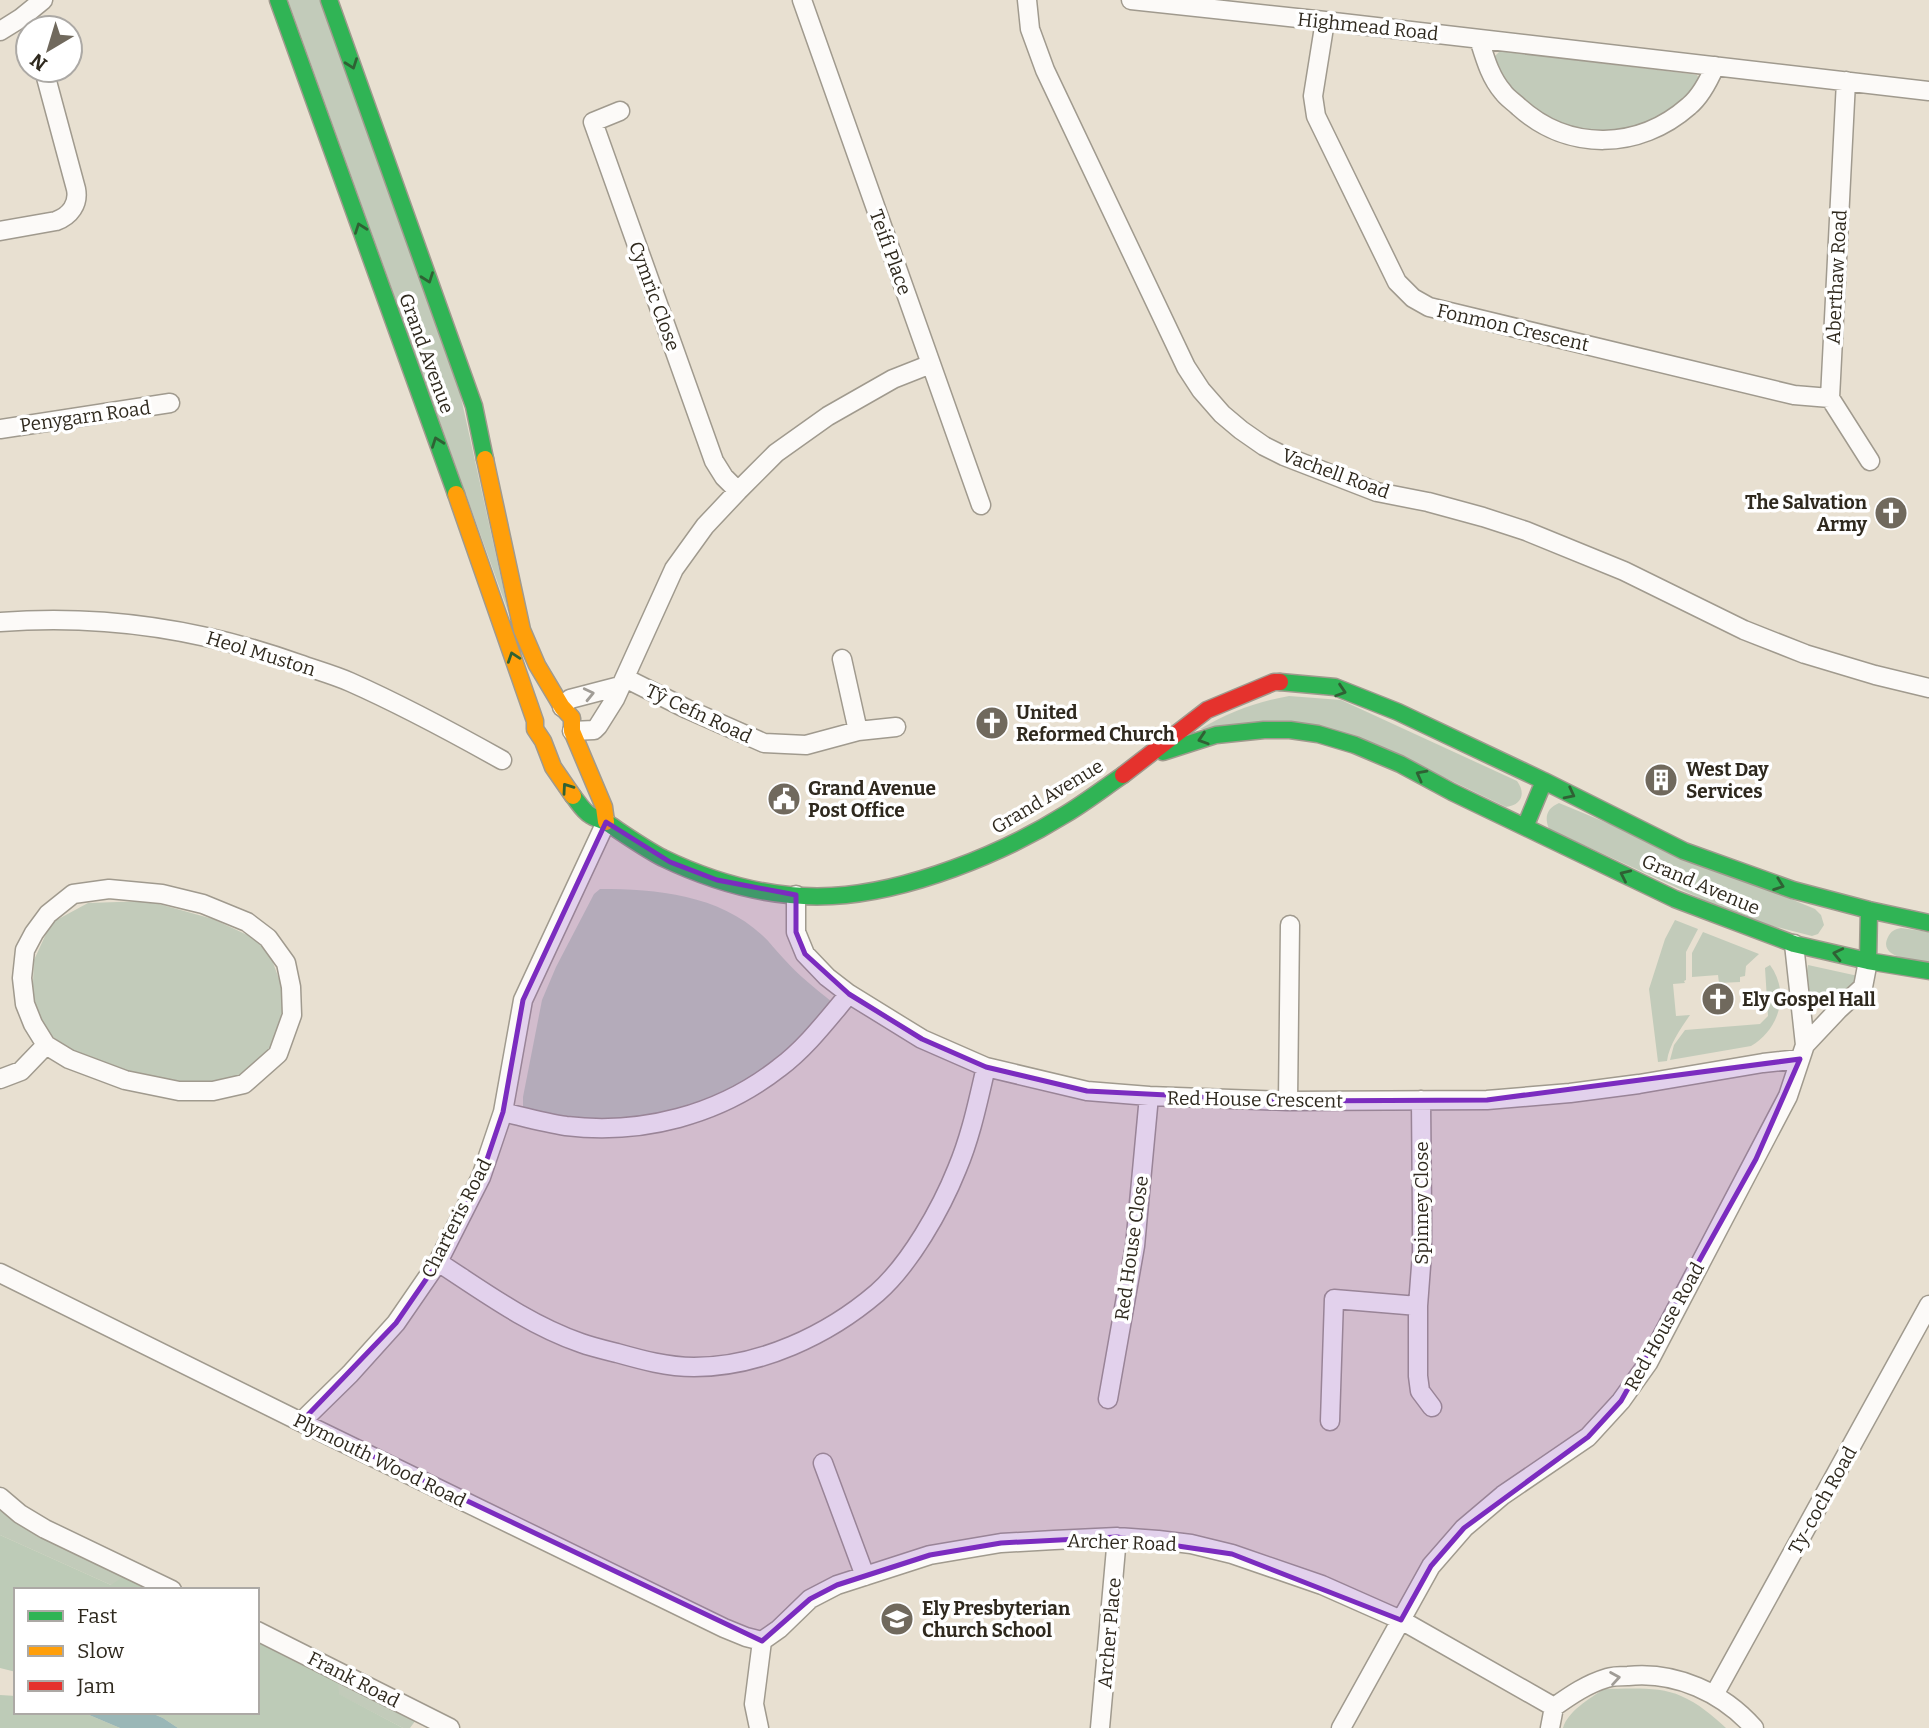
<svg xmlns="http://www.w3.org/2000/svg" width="1929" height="1728" font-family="Bitter,serif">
<rect width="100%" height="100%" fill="#e8e0d1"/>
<path fill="#c2cbba" d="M288,0H320L458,384L509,614Z
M1500,51L1691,74L1697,75L1700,80L1697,87L1678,106L1638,128L1596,134L1551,121L1517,98L1502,78L1493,58Z
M1289,696L1341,700L1517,781C1526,793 1522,805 1506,807L1383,748L1200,729C1230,712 1256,702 1289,696Z
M1559,803L1815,909L1821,915L1824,925L1818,934L1812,936L1745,919L1549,829C1544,817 1547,808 1559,803Z
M600,889C657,889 719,895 762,935C770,942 776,951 784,959C798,975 815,988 832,1002C757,1104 644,1138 523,1109V1097L542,1000L556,967L594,894Z
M148,901L213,919L256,939L271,957L284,993L280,1032L265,1059L229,1082L185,1087L135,1076L75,1054L48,1033L32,1002L34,960L51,923L88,903Z
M1675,920L1698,929L1686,952V980L1684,981L1685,983L1673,984L1676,1016L1690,1015C1681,1028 1669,1045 1667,1061L1658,1062L1649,989L1665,939Z
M1901,928L1929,932V963C1916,960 1877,959 1888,937C1891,931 1895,929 1901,928Z
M1703,932L1759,954L1746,966L1745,976L1740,977V982L1719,983L1718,975L1692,977V953Z
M1770,965C1790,992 1780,1029 1751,1046L1670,1060L1674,1045L1685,1030L1760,1024L1768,1016L1765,968Z
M1808,965L1858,976V980C1848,991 1836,1006 1820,1007C1808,999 1805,978 1808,965Z
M0,1497L172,1590H148L138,1583L111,1585L0,1535Z
M337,1670L421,1713L410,1728H403L338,1694Z
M1604,1689C1627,1689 1660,1686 1681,1696C1698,1703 1713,1716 1726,1728H1563C1568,1711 1589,1699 1604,1689Z"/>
<path fill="#bdcbb7" d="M0,1535L111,1585L123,1577L148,1590H16V1672L0,1668Z
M257,1637L337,1670L339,1694L403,1728H178L163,1718L149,1712H257Z
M0,1695L16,1696V1712H82L120,1728H0Z"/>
<path fill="#9ab7b7" d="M82,1712H149L163,1718L178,1728H120Z"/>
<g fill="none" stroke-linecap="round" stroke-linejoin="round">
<defs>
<path id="street" d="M802,0L981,505
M1027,0L1030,29L1045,70L1186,367L1201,390L1222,414L1241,430L1264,446L1284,456L1377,492L1428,502L1483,517L1526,531L1624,571L1744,630L1805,654L1875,675L1929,688
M1131,0L1325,21L1929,91
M1325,21L1313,96L1316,116L1397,282L1413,298L1429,307L1794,395L1830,398
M0,31L21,18L43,0
M1479,39C1485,58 1490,77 1503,92C1507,98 1514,102 1519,107C1569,152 1639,150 1689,106C1701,96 1709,80 1715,66
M1846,81L1830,398L1870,461
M620,111L593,122L714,461L724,477L738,491
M0,231L56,221C70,216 79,204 76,189L44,70
M0,429L170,403
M0,622C104,614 202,629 299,664C316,670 334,675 350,682C402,705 452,732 502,760
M625,678L687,709L764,743L806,745L858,731L842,659
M562,707L570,699L620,686
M572,731L594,730L598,726L615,699L674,569L705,526L738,491L776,453L828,416L893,379L931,364
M858,731L896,727
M109,889L162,894L203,904L247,922L268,938L286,963L291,987L292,1015L278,1054L244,1084L213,1091H179L125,1080L69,1059L46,1045L33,1024L25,1004L22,978L25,950L34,933L48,914L73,894Z
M796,895V932L805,954L827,977L849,994L922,1039L986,1067L1087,1091L1149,1096L1288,1101L1487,1100L1570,1093L1639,1084L1763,1063L1800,1059
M1805,1045L1838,1010L1863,987L1868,961
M0,1079L21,1071L46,1045
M1421,1100L1422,1214V1253L1418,1306V1376L1420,1391L1432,1407
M1288,1101L1290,925
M503,1112C524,1117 545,1123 566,1126C642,1135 719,1115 779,1068C806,1048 827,1020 849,994
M438,1262C484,1292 529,1325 581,1343C592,1347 605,1350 617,1353C642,1360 667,1367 694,1367C760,1367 828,1335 877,1293C910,1264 941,1209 957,1169C971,1136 978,1101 986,1067
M0,1273L301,1422L724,1628L746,1637L762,1641
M1108,1399L1135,1246L1149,1096
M1330,1421L1334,1299L1418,1306
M301,1422L350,1374L396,1323L438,1262L481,1177L503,1112L523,1000L606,822
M823,1463L865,1576
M0,1497L20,1514L45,1529L172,1590
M257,1631L450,1728
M762,1641L779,1629L810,1599L837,1585L930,1555L1001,1543L1054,1540L1117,1537L1158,1540L1191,1544L1232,1554L1322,1585L1401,1620L1554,1707
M1714,1695L1929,1305
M759,1728L754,1704L762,1641
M1100,1728L1117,1537
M1341,1728L1431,1566L1464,1528L1503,1495L1588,1437L1621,1401L1648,1363L1788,1096L1805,1045L1794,944
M1550,1728L1554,1707C1571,1695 1587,1684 1607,1678C1613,1676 1621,1676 1628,1676C1676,1671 1723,1693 1754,1728"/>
<path id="fast" d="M278,0L456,494
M329,0L474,406L485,459
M1280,682L1335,687L1398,712L1544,781L1684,851L1793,890L1869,910L1929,923
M1163,752L1216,735L1264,730H1290L1318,734L1355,745L1400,764L1452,792L1675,899L1794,944L1868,961L1929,971
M573,796C578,802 583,811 590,815C596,819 603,820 609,824C627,836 644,848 663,858C715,883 774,899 832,896C908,892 1002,854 1066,814C1086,802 1104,788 1123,775
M1525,827L1544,781
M1868,961L1869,910"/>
<path id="slow" d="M485,459L522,630L537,665L562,707L572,718V731L604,807L606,822
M456,494L535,721V729L543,741L553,767L573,796"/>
<path id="jam" d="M1123,775L1207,710L1274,682H1280"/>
</defs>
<use href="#street" stroke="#a09a8e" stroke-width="21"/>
<use href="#fast" stroke="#a09a8e" stroke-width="19"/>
<use href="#slow" stroke="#a09a8e" stroke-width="19"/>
<use href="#jam" stroke="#a09a8e" stroke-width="19"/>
<use href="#street" stroke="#fcfaf8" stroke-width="18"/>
<use href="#fast" stroke="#30b455" stroke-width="16"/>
<use href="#slow" stroke="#ff9f0a" stroke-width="16"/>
<use href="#jam" stroke="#e5322d" stroke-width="16"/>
</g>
<defs><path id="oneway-chevron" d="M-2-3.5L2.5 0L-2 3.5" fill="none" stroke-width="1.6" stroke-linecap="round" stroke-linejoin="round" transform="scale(1.75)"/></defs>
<g stroke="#2f6134">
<use href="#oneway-chevron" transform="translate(352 64) rotate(70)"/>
<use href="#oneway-chevron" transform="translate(360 228) rotate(-110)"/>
<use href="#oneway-chevron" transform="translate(428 278) rotate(70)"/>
<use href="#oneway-chevron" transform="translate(437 442) rotate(-110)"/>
<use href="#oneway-chevron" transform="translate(513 657) rotate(-109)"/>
<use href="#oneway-chevron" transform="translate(1341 691) rotate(18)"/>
<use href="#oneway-chevron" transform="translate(1203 739) rotate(162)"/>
<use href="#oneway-chevron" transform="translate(1421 775) rotate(-152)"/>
<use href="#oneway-chevron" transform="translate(567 788) rotate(-125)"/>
<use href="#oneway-chevron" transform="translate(1570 794) rotate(27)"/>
<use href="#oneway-chevron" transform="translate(1625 875) rotate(-155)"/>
<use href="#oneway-chevron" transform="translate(1779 885) rotate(20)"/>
<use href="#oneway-chevron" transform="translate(1838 954) rotate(-167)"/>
</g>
<g stroke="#a09c96">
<use href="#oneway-chevron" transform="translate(589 694) rotate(-13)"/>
<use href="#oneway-chevron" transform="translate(1615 1678) rotate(-9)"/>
</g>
<path fill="#7b2cbf" fill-opacity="0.2" stroke="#7b2cbf" stroke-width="5" stroke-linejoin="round" d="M606,822L670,862L717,880L796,895V932L805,954L849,994L922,1039L986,1067L1087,1091L1288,1101L1487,1100L1800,1059L1756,1159L1621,1401L1588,1437L1464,1528L1431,1566L1401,1620L1232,1554L1117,1537L1001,1543L930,1555L837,1585L810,1599L762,1641L301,1422L396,1323L438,1262L481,1177L503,1112L523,1000Z"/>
<defs>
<symbol id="church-disc" viewBox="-11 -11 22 22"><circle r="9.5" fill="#70695d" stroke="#fff"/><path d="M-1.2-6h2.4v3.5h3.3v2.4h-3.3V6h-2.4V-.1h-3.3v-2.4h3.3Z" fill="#fff"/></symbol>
<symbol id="building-disc" viewBox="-11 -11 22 22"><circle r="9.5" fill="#70695d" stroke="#fff"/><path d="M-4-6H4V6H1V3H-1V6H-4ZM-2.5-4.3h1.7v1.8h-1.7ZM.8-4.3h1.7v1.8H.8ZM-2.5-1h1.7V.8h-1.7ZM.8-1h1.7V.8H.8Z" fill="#fff"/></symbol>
<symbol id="civic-disc" viewBox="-11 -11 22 22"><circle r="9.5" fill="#70695d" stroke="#fff"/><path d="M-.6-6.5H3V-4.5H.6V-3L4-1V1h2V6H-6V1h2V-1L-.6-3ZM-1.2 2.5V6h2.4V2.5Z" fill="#fff"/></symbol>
<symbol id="school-disc" viewBox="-11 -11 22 22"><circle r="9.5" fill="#70695d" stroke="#fff"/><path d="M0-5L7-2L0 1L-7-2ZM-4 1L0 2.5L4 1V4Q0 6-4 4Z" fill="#fff"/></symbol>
</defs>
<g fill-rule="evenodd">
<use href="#church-disc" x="1872" y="494" width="38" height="38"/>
<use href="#church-disc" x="973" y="704" width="38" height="38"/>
<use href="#building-disc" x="1642" y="761" width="38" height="38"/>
<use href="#civic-disc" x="765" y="780" width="38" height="38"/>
<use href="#church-disc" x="1699" y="980" width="38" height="38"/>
<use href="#school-disc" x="878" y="1600" width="38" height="38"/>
</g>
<g text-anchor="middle" stroke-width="7" stroke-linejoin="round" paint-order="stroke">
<g font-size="19" fill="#2f291e" stroke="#fff">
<text transform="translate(1368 26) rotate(6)" y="7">Highmead Road</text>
<text transform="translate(891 252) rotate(70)" y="7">Teifi Place</text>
<text transform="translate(1836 277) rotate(-87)" y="7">Aberthaw Road</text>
<text transform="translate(655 296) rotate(70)" y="7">Cymric Close</text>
<text transform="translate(1513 327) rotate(13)" y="7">Fonmon Crescent</text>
<text transform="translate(427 353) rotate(70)" y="7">Grand Avenue</text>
<text transform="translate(85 416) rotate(-8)" y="7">Penygarn Road</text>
<text transform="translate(1336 473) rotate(20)" y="7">Vachell Road</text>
<text transform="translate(261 653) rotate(17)" y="7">Heol Muston</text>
<text transform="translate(699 713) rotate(25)" y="7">Tŷ Cefn Road</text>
<text transform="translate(1047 796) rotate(-31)" y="7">Grand Avenue</text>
<text transform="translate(1701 884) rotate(23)" y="7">Grand Avenue</text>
<text transform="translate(1255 1099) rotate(1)" y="7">Red House Crescent</text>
<text transform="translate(1421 1203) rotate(-90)" y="7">Spinney Close</text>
<text transform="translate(456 1218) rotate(-63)" y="7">Charteris Road</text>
<text transform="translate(1131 1248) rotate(-82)" y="7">Red House Close</text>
<text transform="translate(1664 1326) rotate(-61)" y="7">Red House Road</text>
<text transform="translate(380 1460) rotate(26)" y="7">Plymouth Wood Road</text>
<text transform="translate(1822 1500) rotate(-61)" y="7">Ty-coch Road</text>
<text transform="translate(1122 1542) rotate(2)" y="7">Archer Road</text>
<text transform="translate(1109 1633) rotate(-85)" y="7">Archer Place</text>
<text transform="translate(354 1679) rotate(27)" y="7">Frank Road</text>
</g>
<g font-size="19" font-weight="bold" fill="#2f291e" stroke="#fff" text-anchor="start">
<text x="1867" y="509" text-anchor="end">The Salvation<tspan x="1867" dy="22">Army</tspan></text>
<text x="1016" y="719">United<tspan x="1016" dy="22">Reformed Church</tspan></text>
<text x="1686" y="776">West Day<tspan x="1686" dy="22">Services</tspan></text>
<text x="808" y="795">Grand Avenue<tspan x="808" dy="22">Post Office</tspan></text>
<text x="1742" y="1006">Ely Gospel Hall</text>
<text x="922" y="1615">Ely Presbyterian<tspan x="922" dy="22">Church School</tspan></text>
</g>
</g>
<rect x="14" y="1588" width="245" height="126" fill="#ffffff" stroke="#aca9a5" stroke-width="2"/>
<rect x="28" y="1611" width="35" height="10" fill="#30b455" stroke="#aca9a5" stroke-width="2"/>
<text x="77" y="1623" font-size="21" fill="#2f291e">Fast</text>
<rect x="28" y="1646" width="35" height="10" fill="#ff9f0a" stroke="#aca9a5" stroke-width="2"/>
<text x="77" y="1658" font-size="21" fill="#2f291e">Slow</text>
<rect x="28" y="1681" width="35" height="10" fill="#e5322d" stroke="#aca9a5" stroke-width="2"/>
<text x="77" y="1693" font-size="21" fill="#2f291e">Jam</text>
<g transform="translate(49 49) rotate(218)"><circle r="33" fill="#ffffff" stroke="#aca9a5" stroke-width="2"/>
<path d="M0-5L12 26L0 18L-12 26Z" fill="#70695d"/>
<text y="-10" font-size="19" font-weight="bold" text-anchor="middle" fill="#2f291e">N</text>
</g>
</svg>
